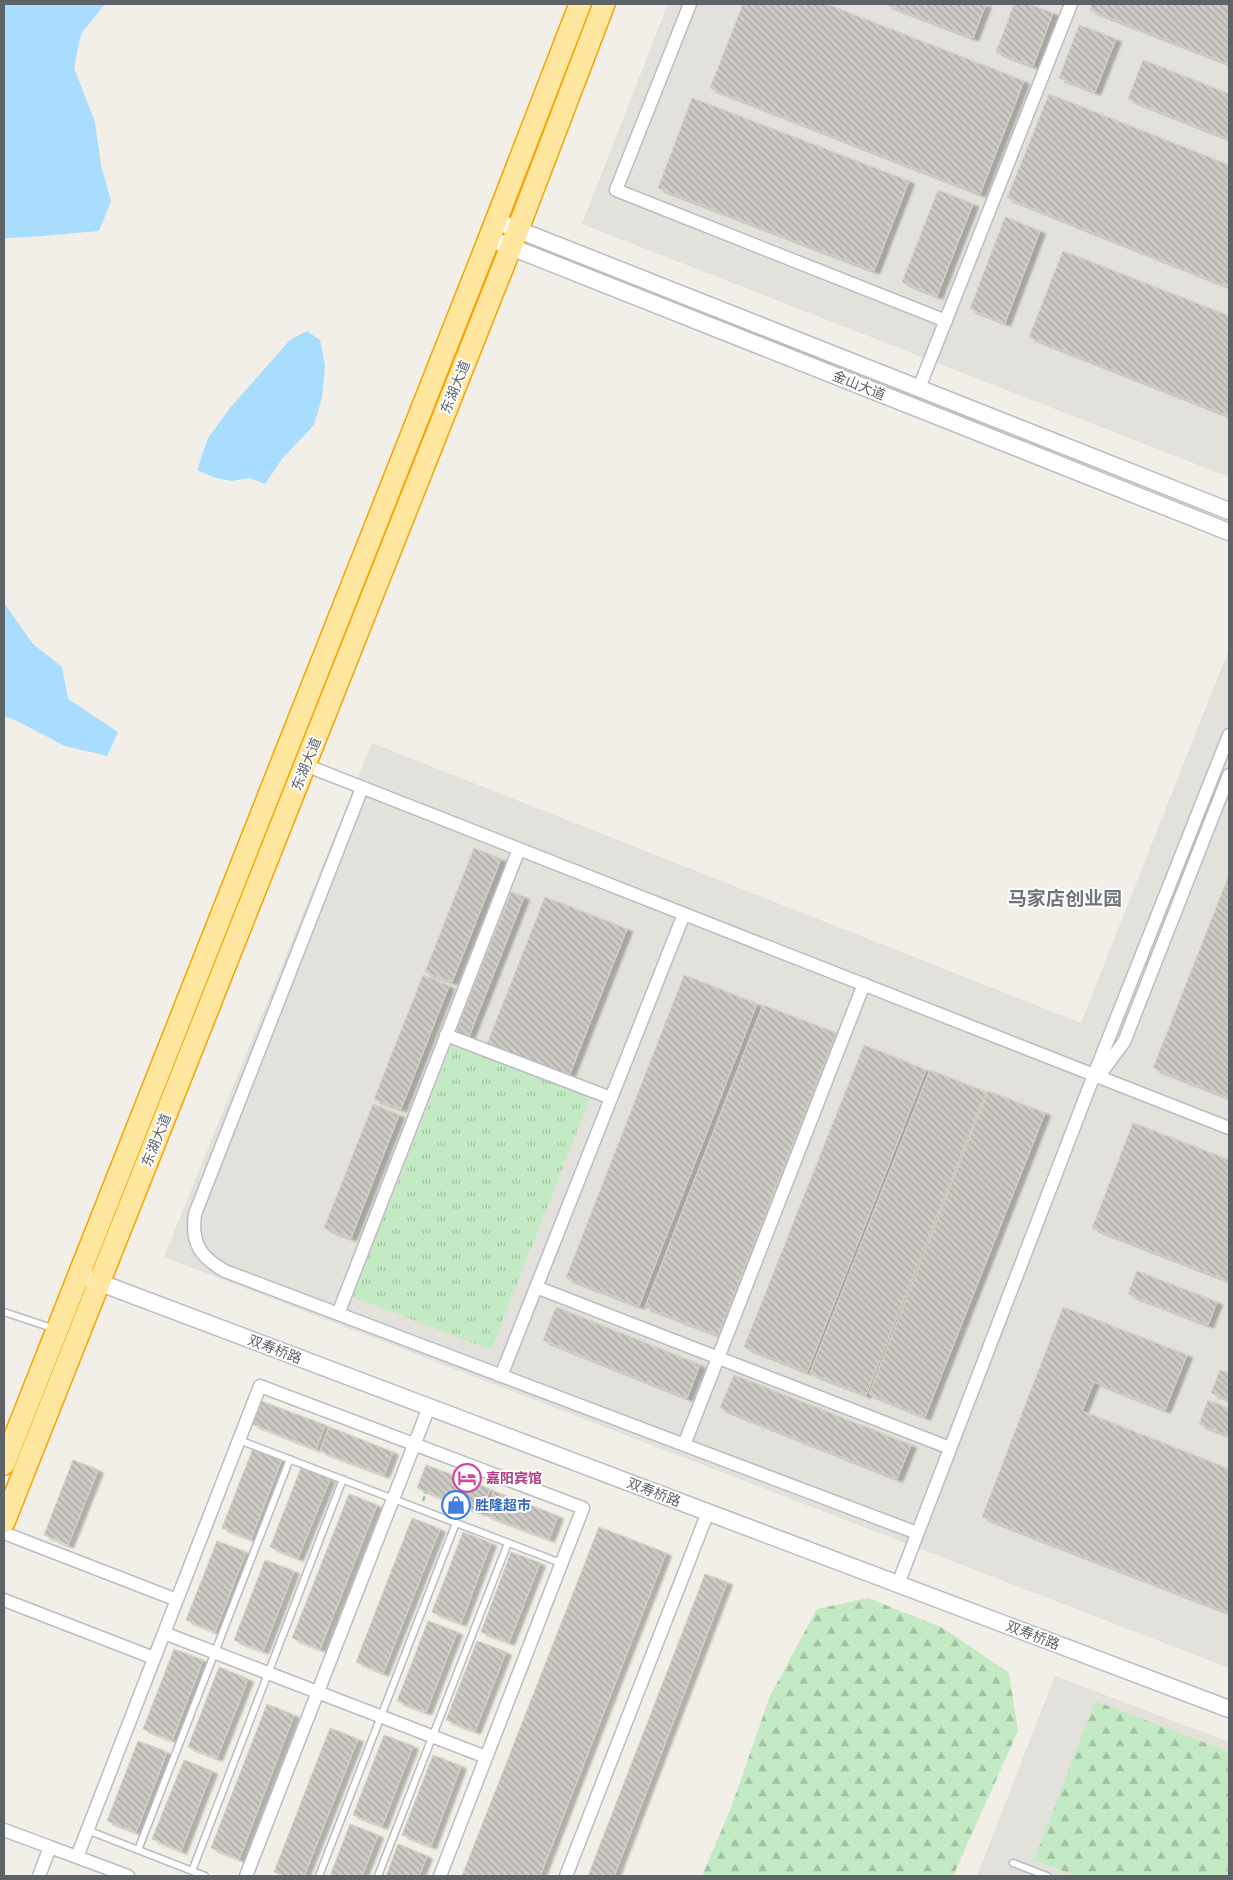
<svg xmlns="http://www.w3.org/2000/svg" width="1233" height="1880" font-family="Cabin,'Noto Sans SC',sans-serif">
<defs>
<pattern id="grass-tufts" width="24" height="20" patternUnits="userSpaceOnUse" patternTransform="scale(1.25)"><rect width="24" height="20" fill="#c3eac2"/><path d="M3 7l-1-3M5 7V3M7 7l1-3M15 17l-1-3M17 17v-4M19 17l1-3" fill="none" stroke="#a2c1a1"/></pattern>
<pattern id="forest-firs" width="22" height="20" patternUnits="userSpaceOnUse" patternTransform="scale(1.25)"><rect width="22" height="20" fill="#c3eac2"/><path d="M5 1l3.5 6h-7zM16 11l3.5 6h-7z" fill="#a2c1a1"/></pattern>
<pattern id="building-back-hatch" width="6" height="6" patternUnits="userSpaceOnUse" patternTransform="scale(1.25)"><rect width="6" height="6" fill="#cdc9c4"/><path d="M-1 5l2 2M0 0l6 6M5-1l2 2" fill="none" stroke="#aaa7a3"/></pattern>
<filter id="shadow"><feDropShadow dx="5.5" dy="3" stdDeviation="1" flood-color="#0004"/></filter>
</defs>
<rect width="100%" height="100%" fill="#f1efe7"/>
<path fill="#e2e1db" d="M668,4H1229V477L582,224Z
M1229,649V1668L164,1257L372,743L1081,1023Z
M1055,1676L1229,1742V1876H977Z"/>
<path fill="url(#grass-tufts)" d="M452,1044L590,1098L491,1350L353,1297Z"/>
<path fill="url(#forest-firs)" d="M868,1598L943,1628L1009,1673L1018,1731L953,1876H702L731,1808L770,1696L817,1609Z
M1095,1701L1229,1752V1876H1076L1034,1860Z"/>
<path fill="#a9ddff" d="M4,4H105L81,34L74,68L95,122L101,165L111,201L99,231L30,237L4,238Z
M307,331L320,340L325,366L322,398L314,425L282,459L265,484L250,478L231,481L213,477L197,470L208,438L230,408L290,340Z
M4,603L33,644L62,667L68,699L118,732L107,756L65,746L15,720L4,716Z"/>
<path fill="url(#building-back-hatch)" stroke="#d7d0c4" filter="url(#shadow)" d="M743,4H826L1024,81L980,194L710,88Z
M885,4H986L973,38Z
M1014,4H1029L1053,13L1033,66L996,52Z
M1092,4H1229V64L1090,10Z
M1079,25L1116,39L1095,92L1059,78Z
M1143,60L1229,94V139L1128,99Z
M1049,94L1229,165V287L1007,198Z
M692,98L909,181L874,271L658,188Z
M938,190L973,204L937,296L902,282Z
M1005,217L1040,231L1005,323L970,309Z
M1063,251L1229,316V416L1029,337Z
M474,848L501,859L452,982L425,972Z
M1229,875V1098L1153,1068Z
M511,892L524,897L468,1039L455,1034Z
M545,897L627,929L569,1076L487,1044Z
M423,975L449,986L401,1109L374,1099Z
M684,975L757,1004L639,1306L566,1278Z
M763,1005L836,1033L718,1335L645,1307Z
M864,1045L926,1070L807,1372L744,1347Z
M930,1070L986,1092L866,1395L810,1373Z
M988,1091L1045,1113L925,1417L869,1394Z
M373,1104L399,1115L351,1238L324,1228Z
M1133,1123L1229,1160V1281L1092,1228Z
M1137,1271L1217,1302L1208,1325L1128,1294Z
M556,1307L700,1365L687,1398L543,1340Z
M1063,1307L1187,1355L1165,1410L1094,1382L1082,1411L1229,1469V1613L982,1517Z
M1220,1370L1229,1373V1400L1211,1393Z
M734,1375L911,1445L897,1479L720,1408Z
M1208,1400L1229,1409V1436L1199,1424Z
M261,1401L325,1425L316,1449L252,1424Z
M329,1427L393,1452L384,1475L320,1451Z
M253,1448L282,1459L251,1539L222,1528Z
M73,1460L98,1470L68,1545L44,1535Z
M426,1465L490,1489L481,1513L417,1488Z
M301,1468L330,1479L298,1558L270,1547Z
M494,1491L558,1516L549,1539L485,1515Z
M349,1494L377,1505L320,1649L292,1638Z
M412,1518L440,1529L383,1673L356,1662Z
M599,1527L666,1553L540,1876H462Z
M463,1532L491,1543L461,1623L432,1612Z
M217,1541L246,1552L215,1632L186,1620Z
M511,1552L540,1563L509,1642L481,1632Z
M265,1560L294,1571L263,1651L234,1640Z
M705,1574L727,1582L614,1876H588Z
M428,1621L457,1632L426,1712L397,1701Z
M477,1641L506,1652L475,1731L446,1720Z
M174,1649L203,1660L172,1740L143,1729Z
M219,1667L248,1679L217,1758L188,1747Z
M267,1704L294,1715L239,1859L211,1848Z
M330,1728L358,1739L304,1876H285L274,1872Z
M384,1735L413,1746L382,1826L353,1815Z
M138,1741L167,1752L136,1832L107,1821Z
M433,1755L461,1766L431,1846L402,1835Z
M184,1760L212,1771L181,1851L152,1839Z
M350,1824L378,1835L362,1876H330Z
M398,1844L427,1856L419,1876H386Z"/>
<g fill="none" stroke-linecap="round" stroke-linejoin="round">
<defs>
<path id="service" d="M4,1312L55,1329
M239,1440L561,1563
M87,1830L205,1876
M138,1850L290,1459
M1013,1863L1047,1876
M192,1871L343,1479
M319,1876L456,1523
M378,1876L508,1543"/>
<path id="minor" d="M690,4L616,190L946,321
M919,388L1071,4
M305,765L1229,1128
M362,788L195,1214C191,1243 200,1257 225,1271L917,1533
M446,1035L611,1098
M1098,1077L1124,1042L1229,775
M536,1287L950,1448
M338,1314L519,849
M501,1376L684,914
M684,1445L864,984
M4,1533L177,1600
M898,1584L1094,1075L1229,735
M4,1600L154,1658
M164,1633L486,1757
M4,1830L50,1847L39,1876
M50,1847L128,1876
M77,1857L260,1386L583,1508L440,1876
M246,1876L429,1407
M566,1876L708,1512"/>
<path id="tertiary" d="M496,221L1229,511
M501,243L1229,532
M90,1279L1229,1709"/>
<path id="trunk" d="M4,1464L489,239L580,4
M4,1522L518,229L604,4"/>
</defs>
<use href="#service" stroke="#b9bdc1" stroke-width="9"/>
<use href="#minor" stroke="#b9bdc1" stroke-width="15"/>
<use href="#tertiary" stroke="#b9bdc1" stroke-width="19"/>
<use href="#trunk" stroke="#f8a200" stroke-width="24"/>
<path stroke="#99caa5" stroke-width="2.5" stroke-dasharray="5 2.5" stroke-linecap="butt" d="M423,1501L426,1492"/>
<use href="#service" stroke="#fff" stroke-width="6"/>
<use href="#minor" stroke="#fff" stroke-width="12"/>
<use href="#tertiary" stroke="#fff" stroke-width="16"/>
<use href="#trunk" stroke="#ffe79f" stroke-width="21"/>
</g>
<defs>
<symbol id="hotel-ring" viewBox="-11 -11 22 22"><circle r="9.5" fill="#fff" stroke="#d1479c" stroke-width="1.5"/><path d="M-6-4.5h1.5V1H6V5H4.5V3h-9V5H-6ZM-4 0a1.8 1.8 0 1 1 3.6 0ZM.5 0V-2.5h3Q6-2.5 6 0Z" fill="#d1479c"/></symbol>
<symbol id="shop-ring" viewBox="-11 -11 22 22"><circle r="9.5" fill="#fff" stroke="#3f7fe0" stroke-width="1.5"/><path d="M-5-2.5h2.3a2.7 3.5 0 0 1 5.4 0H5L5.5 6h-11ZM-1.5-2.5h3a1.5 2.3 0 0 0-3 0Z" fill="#3f7fe0"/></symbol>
</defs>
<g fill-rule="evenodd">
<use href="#hotel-ring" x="451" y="1462" width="32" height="32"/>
<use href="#shop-ring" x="440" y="1489" width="32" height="32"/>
</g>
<g text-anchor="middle" stroke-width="4" stroke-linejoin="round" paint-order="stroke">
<g font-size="14" fill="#5e6368" stroke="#fff">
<text transform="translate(859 385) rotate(22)" y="5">金山大道</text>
<text transform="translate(455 387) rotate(-68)" y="5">东湖大道</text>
<text transform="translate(306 764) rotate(-68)" y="5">东湖大道</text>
<text transform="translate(156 1140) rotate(-68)" y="5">东湖大道</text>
<text transform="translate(275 1349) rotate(21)" y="5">双寿桥路</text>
<text transform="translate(654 1492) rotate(21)" y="5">双寿桥路</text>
<text transform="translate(1033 1635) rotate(21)" y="5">双寿桥路</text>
</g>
<g font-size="14" font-weight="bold" fill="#b23c85" stroke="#fff" text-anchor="start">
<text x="486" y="1483">嘉阳宾馆</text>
</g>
<g font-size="14" font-weight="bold" fill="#366cbe" stroke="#fff" text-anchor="start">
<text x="475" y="1510">胜隆超市</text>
</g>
<g font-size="19" font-weight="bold" fill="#6f757a" stroke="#fff">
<text x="1065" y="905">马家店创业园</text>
</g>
</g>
<rect width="1233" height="1880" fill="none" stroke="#5e6368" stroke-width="10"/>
</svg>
